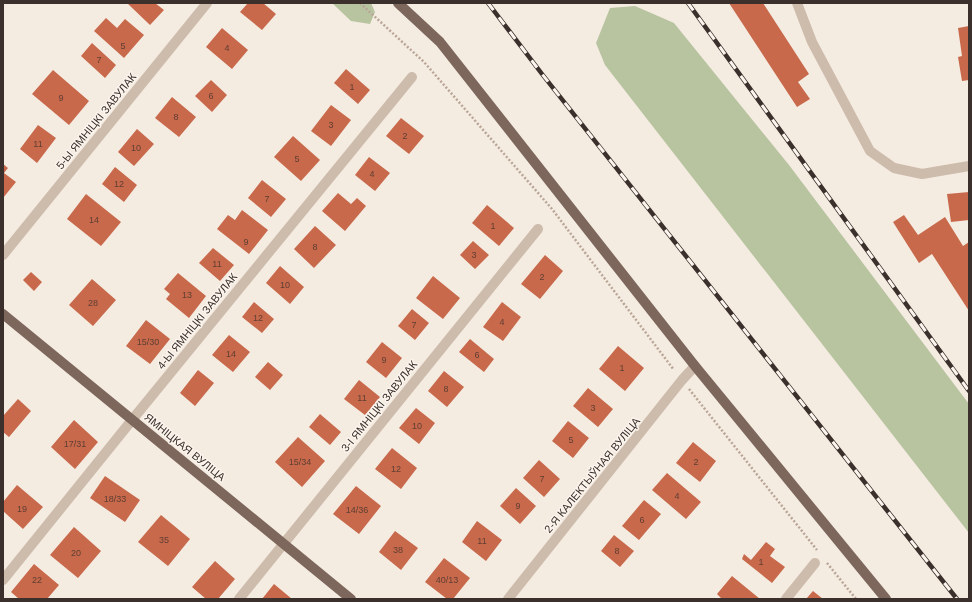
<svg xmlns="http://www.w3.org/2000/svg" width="972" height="602" font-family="Arial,sans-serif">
<rect width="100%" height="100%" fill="#f4ebe1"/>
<path fill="#b8c4a0" d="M332,3H371L375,12L370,24L351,21Z
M635,6L674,23L789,165L969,404V533L605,65L596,43L610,8Z"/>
<path fill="#c8694b" d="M127,3H155L164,10L150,25Z
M248,3H263L276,14L262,30L240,12Z
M729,3H763L809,74L798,82L810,99L797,107Z
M106,18L117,28L125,19L144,35L124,58L94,31Z
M969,26V80L962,81L958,57L962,56L958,28Z
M222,28L248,50L232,69L206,47Z
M92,43L116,65L105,78L81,56Z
M346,69L370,90L358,104L334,83Z
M53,70L89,101L69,125L32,94Z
M211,80L227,95L212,112L195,96Z
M172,97L196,117L179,137L155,118Z
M331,105L351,120L331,146L311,131Z
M401,118L424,136L409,154L386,136Z
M38,125L56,138L37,163L20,149Z
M137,129L154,144L134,166L118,152Z
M293,136L320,160L301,181L274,157Z
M369,157L390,173L375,191L355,175Z
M3,164L8,168L4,173L16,182L3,198Z
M115,167L137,185L124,202L102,184Z
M262,180L286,199L271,217L248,198Z
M969,192V220L951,222L947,194Z
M338,193L351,204L357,198L366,206L345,231L322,211Z
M86,194L121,222L101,246L67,219Z
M487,205L514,228L499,246L472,223Z
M242,210L268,230L249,254L217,229L228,215L235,220Z
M904,215L918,235L945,217L963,246L969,242V311L932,254L919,263L893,222Z
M315,226L336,245L314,268L294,249Z
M473,241L489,255L475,269L460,255Z
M213,248L234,265L220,281L199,263Z
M545,255L563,271L540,299L521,284Z
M280,266L304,287L290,304L266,283Z
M31,272L42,282L34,291L23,280Z
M178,273L206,296L189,318L166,299L170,294L164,289Z
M433,276L460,298L443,319L416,298Z
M92,279L116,300L93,326L69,305Z
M254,302L274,319L262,333L242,317Z
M502,302L521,317L503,341L483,327Z
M412,309L429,323L415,340L398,326Z
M146,320L170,339L150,364L126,346Z
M229,335L250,352L233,372L212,355Z
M470,339L494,359L484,372L459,352Z
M382,342L402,358L386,378L366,362Z
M618,346L644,368L625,391L599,369Z
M268,362L283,375L270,390L255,377Z
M198,370L214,383L195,406L180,393Z
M444,371L464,387L447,407L428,391Z
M359,380L380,397L365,415L344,399Z
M588,388L613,409L598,427L573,406Z
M18,399L31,411L9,437L3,432V416Z
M416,408L435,423L419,444L399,428Z
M320,414L341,432L330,445L309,427Z
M74,420L98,442L75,469L51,447Z
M568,421L589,438L573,458L552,441Z
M298,437L325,461L302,487L275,462Z
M693,442L716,461L700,482L676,463Z
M392,448L417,468L401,489L375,469Z
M539,460L560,479L544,497L523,478Z
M667,473L701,502L686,519L652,490Z
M105,476L140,500L125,522L90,498Z
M17,485L43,507L23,529L3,511V502Z
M356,486L381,506L359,534L333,514Z
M516,488L536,506L520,524L500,506Z
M644,500L661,514L639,540L622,526Z
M161,515L190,539L168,566L138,542Z
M477,521L502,540L486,561L462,542Z
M74,527L101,551L78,578L50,555Z
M395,531L418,548L401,570L379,552Z
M614,535L634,551L620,567L601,551Z
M766,542L775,549L770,556L785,567L772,583L742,559L744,554L751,560Z
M444,558L470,578L453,599H447L425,582Z
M215,561L235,579L218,599H206L192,587Z
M34,564L59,585L47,599H19L11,592Z
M732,576L760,599H722L717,594Z
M274,584L292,599H262Z
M813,591L823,599H806Z"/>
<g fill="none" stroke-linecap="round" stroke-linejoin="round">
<path stroke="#b9a596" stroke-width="2.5" stroke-dasharray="2 2" stroke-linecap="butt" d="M360,3L424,62L552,209L674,370
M689,389L817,550
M827,563L856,599"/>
<path stroke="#cdbbac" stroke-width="10" d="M797,3L812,42L870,151L894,168L922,174L969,166
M3,255L207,3
M3,580L132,420L412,77
M239,599L538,229
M508,599L682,380L695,366
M786,599L815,563"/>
<path stroke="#7d675c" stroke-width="10" d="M398,3L440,42L695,366L886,599
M3,314L351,599"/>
<defs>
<path id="rail" d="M488,3L542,74L957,599
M688,3L969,391"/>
</defs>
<use href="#rail" stroke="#3b302b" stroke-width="4.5"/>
<use href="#rail" stroke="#fbf5ee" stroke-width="3" stroke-dasharray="9" stroke-linecap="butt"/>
</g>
<g text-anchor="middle" stroke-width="3" stroke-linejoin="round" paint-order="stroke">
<g font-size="9" fill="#5e3e33">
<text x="123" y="49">5</text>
<text x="227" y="51">4</text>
<text x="99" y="63">7</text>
<text x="352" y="90">1</text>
<text x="211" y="99">6</text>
<text x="61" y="101">9</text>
<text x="176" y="120">8</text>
<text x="331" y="128">3</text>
<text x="405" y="139">2</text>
<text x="38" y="147">11</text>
<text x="136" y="151">10</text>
<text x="297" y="162">5</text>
<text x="372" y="177">4</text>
<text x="119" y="187">12</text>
<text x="267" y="202">7</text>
<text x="94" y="223">14</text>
<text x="493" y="229">1</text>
<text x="246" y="245">9</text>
<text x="315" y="250">8</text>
<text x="474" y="258">3</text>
<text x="217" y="267">11</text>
<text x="542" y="280">2</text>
<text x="285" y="288">10</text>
<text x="187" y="298">13</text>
<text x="93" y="306">28</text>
<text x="258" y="321">12</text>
<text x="502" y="325">4</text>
<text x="414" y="328">7</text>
<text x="148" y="345">15/30</text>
<text x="231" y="357">14</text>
<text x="477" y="358">6</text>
<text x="384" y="363">9</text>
<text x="622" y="371">1</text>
<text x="446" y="392">8</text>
<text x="362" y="401">11</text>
<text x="593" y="411">3</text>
<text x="417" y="429">10</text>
<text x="571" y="443">5</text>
<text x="75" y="447">17/31</text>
<text x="300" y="465">15/34</text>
<text x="696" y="465">2</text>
<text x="396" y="472">12</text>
<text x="542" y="482">7</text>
<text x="677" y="499">4</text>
<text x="115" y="502">18/33</text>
<text x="518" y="509">9</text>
<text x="22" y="512">19</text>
<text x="357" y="513">14/36</text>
<text x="642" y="523">6</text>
<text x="164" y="543">35</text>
<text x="482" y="544">11</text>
<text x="398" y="553">38</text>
<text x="617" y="554">8</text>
<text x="76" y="556">20</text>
<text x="761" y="565">1</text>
<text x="37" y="583">22</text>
<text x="447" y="583">40/13</text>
</g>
<g font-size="11" fill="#3b302b" stroke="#fbf5ee">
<text transform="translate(96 121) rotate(-51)" y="4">5-Ы ЯМНІЦКІ ЗАВУЛАК</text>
<text transform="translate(197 321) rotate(-51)" y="4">4-Ы ЯМНІЦКІ ЗАВУЛАК</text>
<text transform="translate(379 406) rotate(-51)" y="4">3-І ЯМНІЦКІ ЗАВУЛАК</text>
<text transform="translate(185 447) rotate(39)" y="4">ЯМНІЦКАЯ ВУЛІЦА</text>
<text transform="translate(592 475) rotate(-51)" y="4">2-Я КАЛЕКТЫЎНАЯ ВУЛІЦА</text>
</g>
</g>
<rect width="972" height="602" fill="none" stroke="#3b302b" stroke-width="8"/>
</svg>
